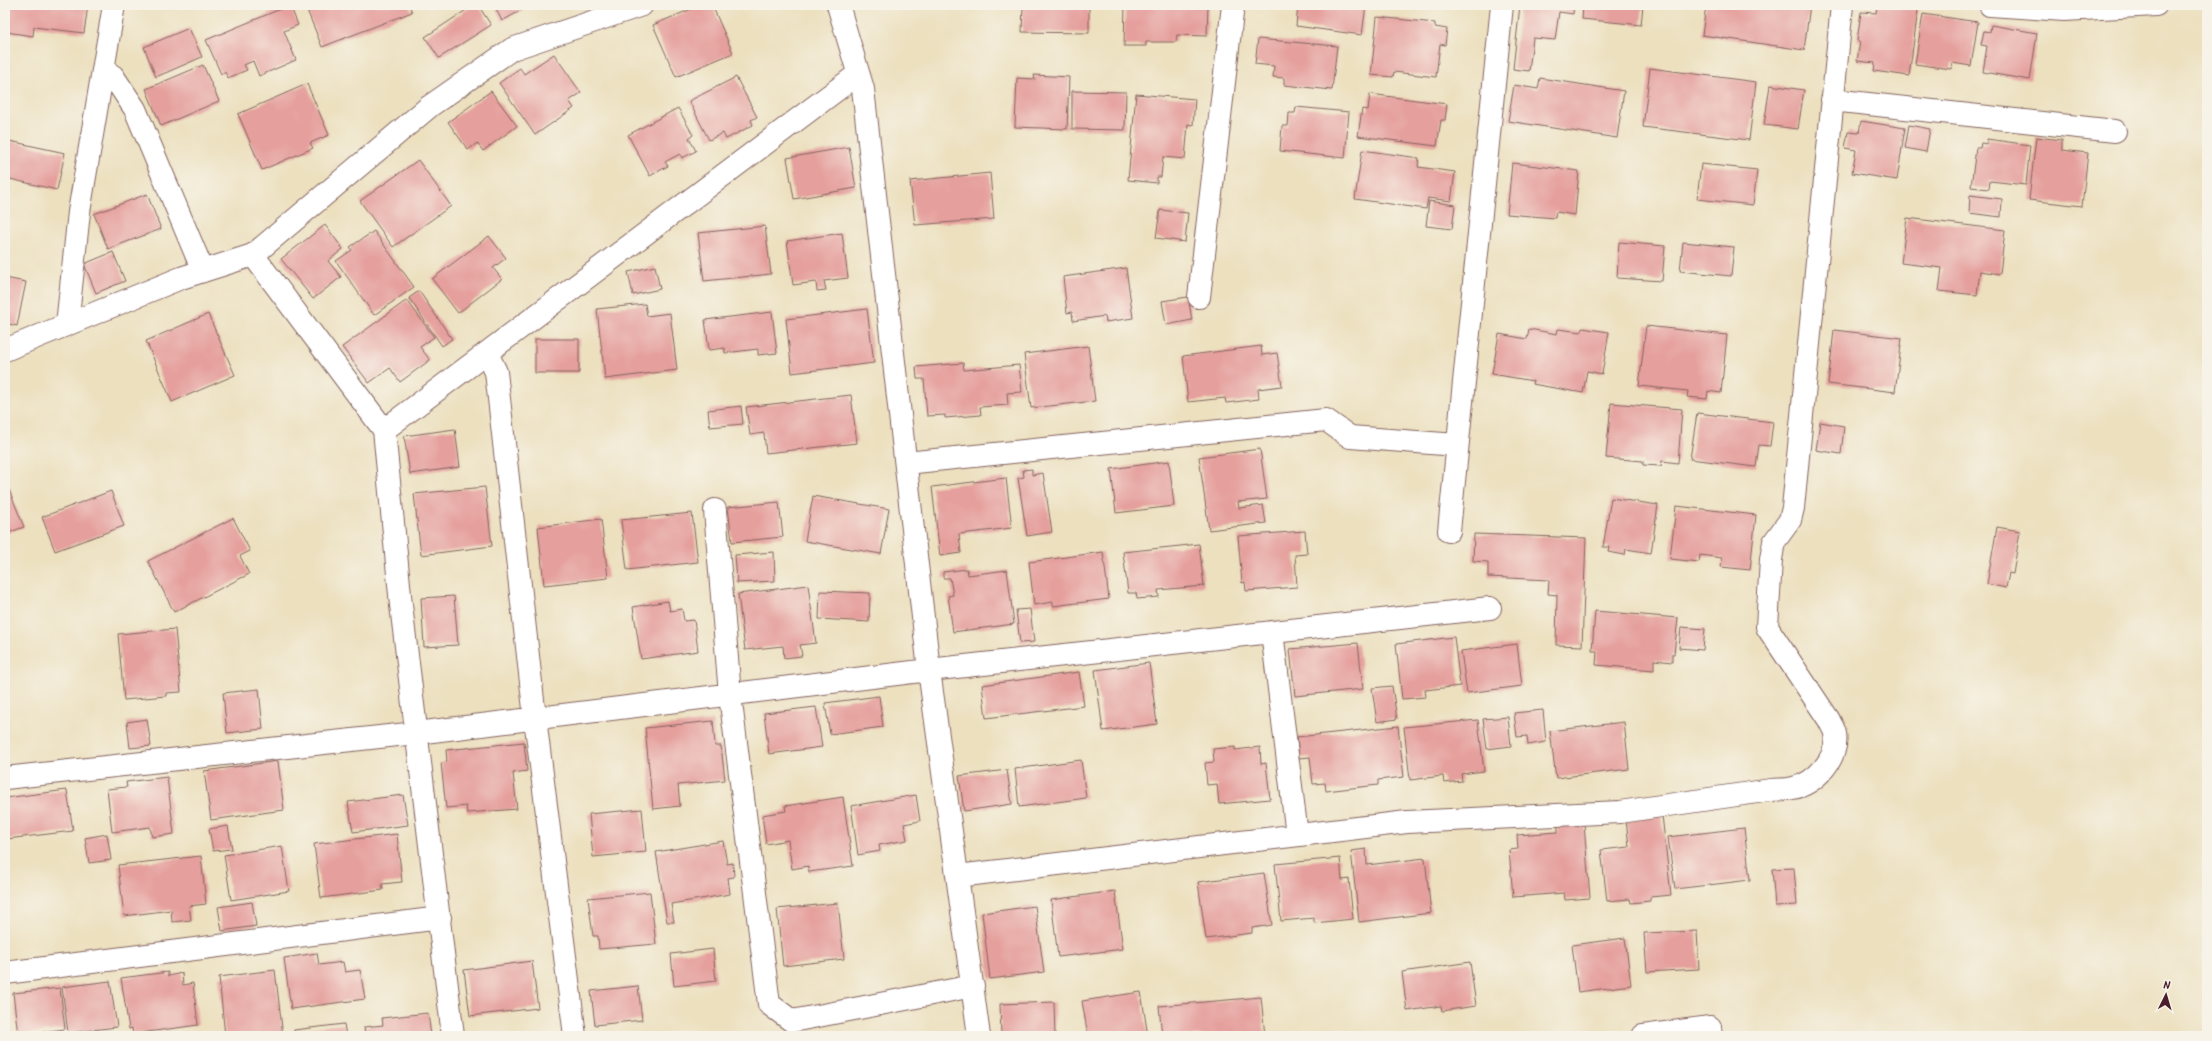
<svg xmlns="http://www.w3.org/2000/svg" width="2212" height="1041" font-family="Kalam,sans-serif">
<rect width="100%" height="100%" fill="#f7f3e8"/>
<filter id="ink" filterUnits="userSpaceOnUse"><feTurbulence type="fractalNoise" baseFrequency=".025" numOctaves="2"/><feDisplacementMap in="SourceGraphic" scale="8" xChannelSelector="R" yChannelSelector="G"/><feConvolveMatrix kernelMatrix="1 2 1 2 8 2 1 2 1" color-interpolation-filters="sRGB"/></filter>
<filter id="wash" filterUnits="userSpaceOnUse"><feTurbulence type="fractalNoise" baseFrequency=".012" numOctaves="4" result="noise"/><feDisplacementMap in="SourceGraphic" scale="16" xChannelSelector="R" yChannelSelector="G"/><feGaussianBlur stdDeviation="0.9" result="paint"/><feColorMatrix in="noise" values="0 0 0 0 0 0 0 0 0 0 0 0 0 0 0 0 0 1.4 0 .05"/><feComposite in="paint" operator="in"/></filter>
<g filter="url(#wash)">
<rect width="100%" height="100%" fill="#ece0bf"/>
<g id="blocks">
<path fill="#e59f9c" d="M10,5H88L84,33L34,27L33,36L6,32Z
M290,5L298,25L284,31L296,60L259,76L253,61L244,65L247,70L228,78L225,72L221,74L206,40Z
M305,5H409L412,12L322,47Z
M474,5H478L491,25L439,58L425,37Z
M494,5H531L502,21Z
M701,5H712L733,53L676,77L653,25Z
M1023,5H1089V33L1022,32Z
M1125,5H1208L1207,36L1177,35L1176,42H1146V46H1124Z
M1298,5H1366L1362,35L1296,26Z
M1520,5H1574L1573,14L1559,12L1555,40L1533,38L1529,71L1513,69Z
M1583,5H1643L1641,25L1582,19Z
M1706,5H1810L1804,50L1702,35Z
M1877,5L1918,10L1909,76L1874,71L1875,63L1857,61L1860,41H1857L1861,12L1876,13Z
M1923,14L1978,22L1971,66L1952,63L1951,69L1915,64Z
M1377,17L1435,23V27L1447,29L1445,45L1440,44L1436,77L1394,72L1393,77L1371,75Z
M1991,25L2037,33L2030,80L1983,72L1987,46L1981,45L1984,31L1990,32Z
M189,28L202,57L156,77L144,47Z
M1258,39L1337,46L1332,90L1284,85V78L1273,77L1274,66L1255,64Z
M554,54L581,93L569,101L574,108L535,135L499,83L520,68L524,74Z
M203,65L219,101L161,126L146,89Z
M1650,68L1756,82L1749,140L1643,127Z
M1034,75L1069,77L1067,129L1015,127L1017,78L1035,79Z
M736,77L757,117L751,120L753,125L726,139L723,133L709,140L689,101Z
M1540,78L1624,91L1617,138L1508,121L1514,85L1538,89Z
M307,84L329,135L310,143L313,148L262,170L238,114Z
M1770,85L1804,90L1798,129L1764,125Z
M491,91L517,126L483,151L477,143L468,150L448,122Z
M1072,91L1126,92L1125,130L1072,129Z
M1136,94L1195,99L1193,125L1188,124L1185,159L1163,157L1161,177H1157V183L1128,180Z
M1370,94L1447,104L1445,120H1441L1437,146L1358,136L1362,109L1368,110Z
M1296,107L1349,112L1345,158L1280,151L1282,126H1288L1289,113H1295Z
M678,108L693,135L689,138L696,151L682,158L680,154L665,162L668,166L650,176L628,135Z
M1861,121L1905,128L1897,180L1852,173L1856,150L1845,148L1848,132L1859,133Z
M1909,125L1930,129L1926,152L1905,148Z
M2036,137L2062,140V150L2088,153L2082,206L2029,200Z
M1987,139L2030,145L2026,185L1990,181L1989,189L1971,187L1976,148H1980L1981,143L1987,144Z
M5,140L65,153L57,190L10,179L8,186H5Z
M849,147L856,188L794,199L787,158Z
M1362,150L1419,158L1418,167L1455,172L1451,201L1428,198L1426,209L1355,199Z
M418,160L451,206L393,247L360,201Z
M1512,163L1579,171L1575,215L1556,212L1555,218L1507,214Z
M1701,164L1757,170L1753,205L1697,199Z
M990,173L994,219L915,225L910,181Z
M147,194L161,229L108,249L94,214Z
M1970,195L2002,199L2001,217L1969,213Z
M1429,201L1455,205L1452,229L1426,226Z
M1160,210L1188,213L1185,242L1156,238Z
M1907,218L2005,230L2000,274L1980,271L1977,295L1939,291L1942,268L1901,263Z
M325,225L343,249L328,261L341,277L313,299L281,259Z
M765,226L771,274L704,281L698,233Z
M374,231L414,287L374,315L336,261L352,250L350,247Z
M842,233L848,278L824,281L826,290L817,291L816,282L793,285L787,241Z
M489,236L506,258L493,268L502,279L458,313L432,279Z
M1619,242L1665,246L1662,281L1617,278Z
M1683,242L1734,247L1731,276L1680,271Z
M113,252L125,281L96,293L84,264Z
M655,266L660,289L633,295L628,272Z
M1126,268L1133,318L1106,322L1105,316L1073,321L1072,312L1067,313L1063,277Z
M5,278L26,282L17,326L5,323Z
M419,291L452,339L442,346L409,298Z
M1188,297L1192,320L1166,325L1162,301Z
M407,300L434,337L420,347L430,360L400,382L390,368L369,383L342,347Z
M645,304L647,316L670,313L677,370L605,379L597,309Z
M867,309L874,363L792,373L786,319Z
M772,312L777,353L758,355V349L725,353V348L709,350L705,320Z
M208,314L235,375L172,402L146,341Z
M1646,326L1727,335L1721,393L1708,391L1707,399L1687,397L1688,391L1639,386Z
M1582,328L1609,332L1602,374L1587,371L1583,393L1532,384L1533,381L1492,374L1499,334L1527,339L1529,329L1557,334L1558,329L1581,332Z
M1834,330L1902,338L1895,392L1828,384Z
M535,339H579V373H535Z
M1088,346L1095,401L1031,408L1024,354Z
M1261,346L1262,355L1277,353L1282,386L1258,389L1259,399L1226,403L1225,398L1188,402L1183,356Z
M963,363L964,370L1019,365L1022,392L1007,393L1008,405L980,407L981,415L945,418V415L927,416L924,379H917L916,367Z
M851,395L857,443L766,453L764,433L750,435L746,407Z
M1611,403L1682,409L1678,463L1662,461L1661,466L1643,465V461L1606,458Z
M741,406L743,424L710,427L708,410Z
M1697,413L1773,422L1770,446L1759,445L1756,467L1690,459Z
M1820,422L1844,426L1841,454L1816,450Z
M455,429L460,467L410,474L404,436Z
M1260,449L1267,499L1238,502L1239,508L1263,505L1266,523L1209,530L1199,457Z
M1169,461L1174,506L1116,513L1111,469Z
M1032,469V475L1043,473L1052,532L1027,536L1018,478L1024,477L1023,470Z
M1006,478L1012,528L959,534L961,553L940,556L932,487Z
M8,487L24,527L5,534V489Z
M485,487L492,546L421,555L414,494Z
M111,491L124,526L55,551L42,517Z
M813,496L889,509L881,554L805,541Z
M1611,498L1658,505L1651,553L1626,549L1625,555L1608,552L1609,547H1603Z
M779,502L783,537L732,542L728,507Z
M1676,506L1756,515L1750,570L1721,567L1722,558L1700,555L1699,562L1670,559Z
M692,513L698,562L627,570L621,520Z
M233,518L250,551L240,556L249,574L174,612L148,561Z
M601,519L608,578L544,585L538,527Z
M1997,527L2020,531L2013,574L2009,573L2006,588L1987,584Z
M1305,531L1307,554L1295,555L1297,587L1246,591L1245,582L1242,583L1238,536Z
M1474,534L1586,538L1582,646L1556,645L1557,595L1548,594L1549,580L1488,577V562L1473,561Z
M1199,544L1204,586L1158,590L1159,597L1137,599L1136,593H1128L1123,552Z
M774,552L775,581L737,583L735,555Z
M1103,552L1109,599L1053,606V602L1034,605L1029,562Z
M967,569L968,575L1007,570L1014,624L953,632L948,596L953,595L950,578H943V572Z
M808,585L816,643L800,645L802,656L784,658L783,646L745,650L738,594Z
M820,591L870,593L869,622L819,619Z
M454,596L458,645L424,647L421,598Z
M668,601L670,611L682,609L684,621L694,620L698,651L641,659L633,607Z
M1030,609L1034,642L1020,643L1016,610Z
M1595,611L1678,618L1674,654H1672V662L1654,660V670L1596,665L1597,651H1592Z
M1681,627L1705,629L1703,650L1679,648Z
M175,629L181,692L166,693V696L124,700L118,634Z
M1454,637L1460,686L1425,690L1426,697L1402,699L1396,644Z
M1358,643L1363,689L1295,696L1290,649Z
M1517,644L1522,686L1467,693L1461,651Z
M5,663L9,688L5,689Z
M1149,663L1157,724L1103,731L1095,670Z
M1079,672L1084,706L986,718L982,685Z
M1392,686L1397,719L1377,722L1372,688Z
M259,689L263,729L227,733L223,693Z
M879,696L883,727L830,734L825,703Z
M816,707L822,747L769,754L764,713Z
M1543,710L1546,742L1528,745L1527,736L1517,737L1514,713Z
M1508,717L1511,746L1487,749L1483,719Z
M147,719L151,746L130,748L127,722Z
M1478,720L1484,771L1461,774L1462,781L1444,783L1443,776L1410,780L1404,727Z
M713,721L715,746H721L725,780L678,785L680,806L653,809L645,728Z
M1624,722L1629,769L1556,778L1550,731Z
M1398,726L1404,777L1378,780V785L1326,791L1325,783L1313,784L1310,757L1299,758L1297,737Z
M524,742L527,771L513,773L517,809L467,813L466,806L446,808L441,763L447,762L446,750Z
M1235,747V750L1260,747L1261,764L1266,763L1270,799L1219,804L1217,784L1207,785L1205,763L1214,762L1213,749Z
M1081,760L1086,798L1019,807L1015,769Z
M278,761L284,810L211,820L204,771Z
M1007,770L1012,804L964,811L959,776Z
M167,777L174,834L152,837L150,827L112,832L107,789L127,787L126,782Z
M67,790L73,831L7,839L5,798Z
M403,795L408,825L353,832L348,802Z
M916,795L920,821L904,824L907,840L879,845L880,851L858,855L851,806Z
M843,797L853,866L809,872L808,866L792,869L788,840L766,844L762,815L786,811L785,806Z
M642,809L646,852L593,857L589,814Z
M1662,815L1671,895L1650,897V901L1631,903L1630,899L1607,901L1601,850L1629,847L1626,819Z
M1584,824L1590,898L1565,900L1564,893L1513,897L1509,850L1518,849L1517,835L1558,832V826Z
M228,826L232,849L213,851L209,829Z
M1744,828L1750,880L1675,889L1668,837Z
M107,834L111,860L89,863L85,838Z
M397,834L402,882L382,884L383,890L321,898L314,844Z
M723,841L727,864L733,863L734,877L728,878L730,894L671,904L674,922H667L656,852Z
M282,846L289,891L231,900L224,855Z
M1366,849L1367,865L1425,858L1431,913L1359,922L1351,851Z
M201,856L206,904L189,906L191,920L172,922L171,910L124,916L118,865Z
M1340,858L1342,880L1349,879L1353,919L1314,923V918L1281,921L1275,864Z
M1794,868L1797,905L1775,906L1772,869Z
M1264,873L1272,925L1252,928V933L1206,939L1198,882Z
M1115,891L1123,949L1058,957L1051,900Z
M650,892L656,944L599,949L598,936H593L588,898Z
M252,902L256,926L222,931L218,907Z
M838,903L844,959L783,966L777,909Z
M1035,906L1044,972L990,979L982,913Z
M1697,931L1699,969L1647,972L1644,933Z
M1625,938L1631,985L1578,992L1572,945Z
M713,949L716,981L674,986L671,954Z
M317,953L319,965L343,962L345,972L360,970L365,999L291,1009L284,958Z
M532,961L538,1008L470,1016L464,970Z
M1470,962L1476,1006L1442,1011L1441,1006L1407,1011L1402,972Z
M275,970L283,1036H225L219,977Z
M168,972V976L182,973L183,985L193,983L198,1025L133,1034L132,1028L129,1029L121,978Z
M110,981L117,1027L68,1033L62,987Z
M638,986L642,1020L595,1025L591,991Z
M60,988L65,1029L18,1035L13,993Z
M1141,992L1148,1036H1088L1082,1001Z
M1261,997L1265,1036H1162L1159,1006Z
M1054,1002L1055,1036H1001L1000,1004Z
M428,1013L431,1036H365L364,1027L383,1025L382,1018Z
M344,1024L346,1036H294V1030Z"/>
</g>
</g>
<g filter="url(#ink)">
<use href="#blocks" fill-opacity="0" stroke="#83635f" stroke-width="1"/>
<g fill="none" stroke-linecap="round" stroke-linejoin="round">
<defs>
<path id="street" d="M838,5L863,89L929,670L979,1036
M1990,5L2064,10L2156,5
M103,70L113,76L135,109L203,271
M1832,100L2115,131
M253,255L384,430L401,605L453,1036
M1199,297L1233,5
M67,325L79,212L114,5
M5,350L181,278L253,255L430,106L512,49L642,5
M487,353L496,372L535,718L575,1036
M384,430L858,74
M906,463L1326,420L1350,437L1457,445
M715,510L730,695L769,1004L792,1021L973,986
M1449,531L1502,5
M1272,632L1297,835
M5,778L416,733L929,670L1490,608
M958,876L1407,822L1620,812L1771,790C1778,789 1786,790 1793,788C1815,784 1839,758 1835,734C1835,730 1831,725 1829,720L1767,627L1771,559L1774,542L1790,520L1793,508L1842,5
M5,973L440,918
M1643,1036L1710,1027L1711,1036"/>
</defs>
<use href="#street" stroke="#83635f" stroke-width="24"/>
<use href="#street" stroke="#fff" stroke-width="22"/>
</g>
</g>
<rect width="2212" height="1041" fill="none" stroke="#f7f3e8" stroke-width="20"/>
<g transform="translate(2166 995) rotate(5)" stroke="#f7f3e8" stroke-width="3" paint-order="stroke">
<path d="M0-3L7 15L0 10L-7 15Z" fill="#4a1f2b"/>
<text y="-6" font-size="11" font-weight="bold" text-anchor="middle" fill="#4a1f2b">N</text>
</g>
</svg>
